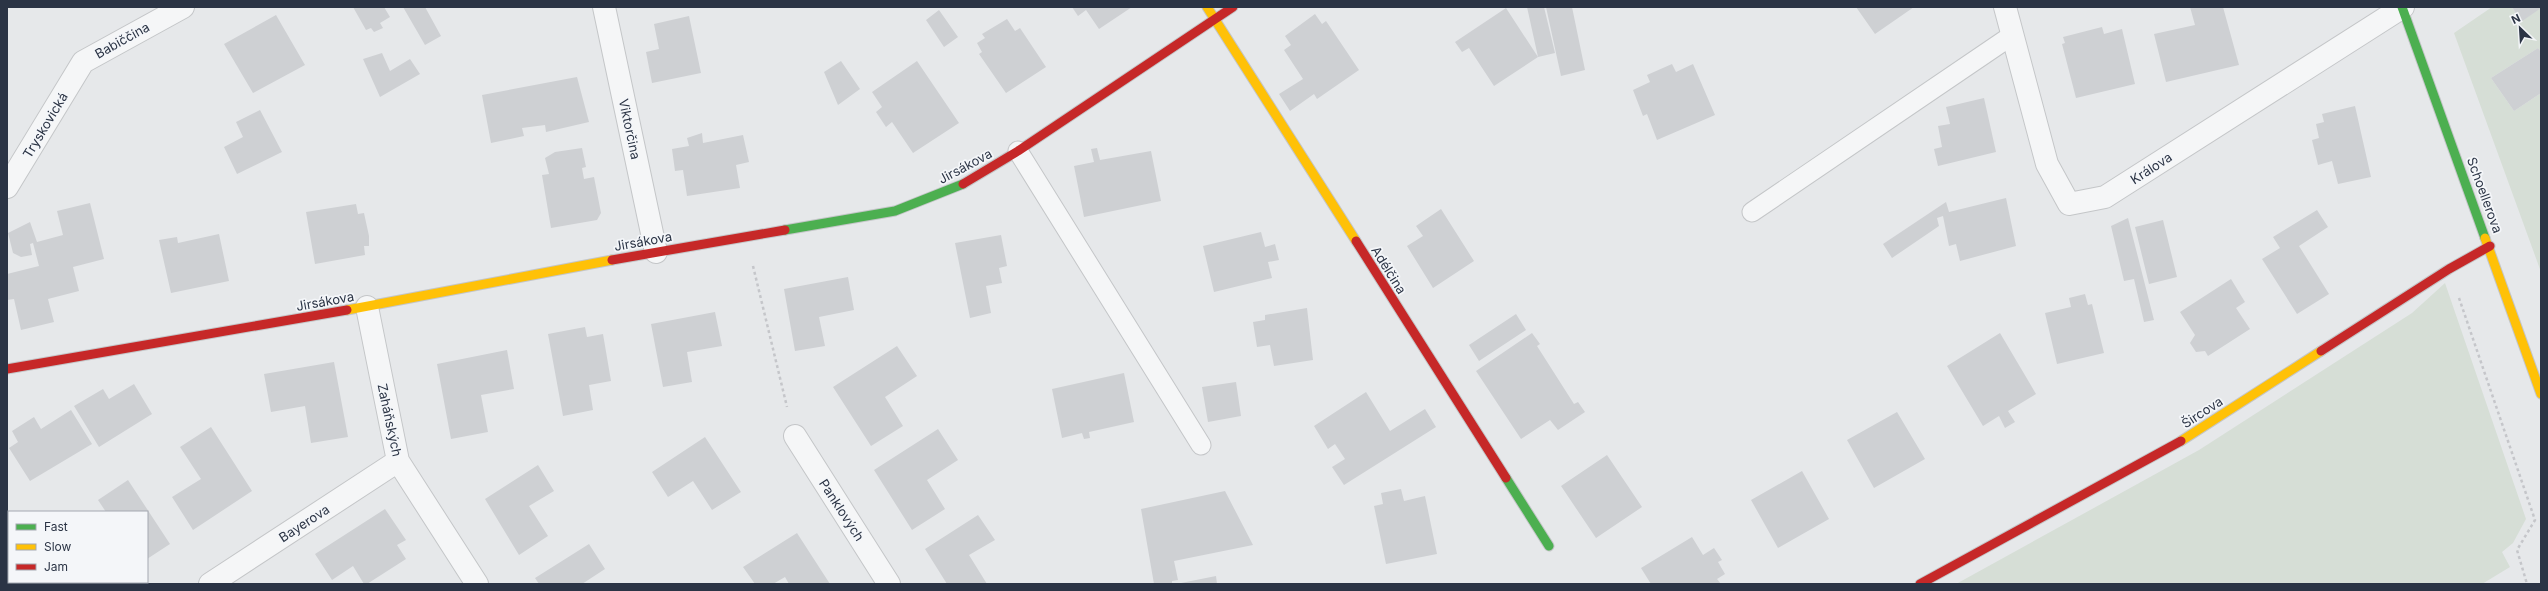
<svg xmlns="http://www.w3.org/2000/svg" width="2548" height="591" font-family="Inter,sans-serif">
<rect width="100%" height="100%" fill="#e6e8ea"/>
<path fill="#d6ded6" d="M2492,7H2512L2521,22L2541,7V52L2538,48L2491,78L2514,111L2541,93V272L2454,33Z
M2445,283L2526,519L2513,543L2502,552L2510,567L2482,584H1956L2199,450L2412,313Z"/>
<path fill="#ced0d3" d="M353,7H384L390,17L380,23L383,28L374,32L371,28L366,30Z
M403,7H425L441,36L425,45Z
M1072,7H1132L1099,29L1086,10L1078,16Z
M1527,7H1544L1555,53L1538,57Z
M1546,7H1572L1585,70L1561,76Z
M1856,7H1914L1875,34Z
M2190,7H2223L2239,65L2166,82L2154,34L2195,25Z
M2512,7H2540L2541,8L2521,22Z
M1506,8L1538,57L1494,86L1469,48L1462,52L1455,42Z
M939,10L958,37L944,47L926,20Z
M1315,14L1322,24L1326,21L1359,70L1317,99L1314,94L1290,111L1279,94L1303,79L1284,50L1291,45L1285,36Z
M276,15L305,65L253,93L224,44Z
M689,16L701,73L652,83L646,52L659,49L654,24Z
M1007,19L1015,31L1020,28L1046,67L1006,93L979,54L982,52L977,43L985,38L982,34Z
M2102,27L2104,34L2122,29L2135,84L2076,98L2062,44L2065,43L2063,37Z
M2538,48L2541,52V93L2514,111L2491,78Z
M382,53L390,71L410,59L420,74L380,97L363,59Z
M841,61L860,89L838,105L824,72Z
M917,61L959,123L913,153L892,122L886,127L876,112L882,107L872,92Z
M1672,64L1676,72L1693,64L1715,115L1657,140L1647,114L1643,116L1633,90L1650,82L1647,75Z
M577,77L589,122L546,132L545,125L522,128L524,136L491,143L482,95Z
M1984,98L1996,152L1938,166L1934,149L1942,147L1938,126L1950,124L1946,107Z
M2355,106L2371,177L2338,184L2332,161L2318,165L2312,140L2319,138L2316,124L2324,122L2322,114Z
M260,110L282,152L237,174L224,147L243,137L236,122Z
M702,133L703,143L743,135L749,162L736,165L740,188L687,196L683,170L675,171L672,149L689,146L687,138Z
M582,148L586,167L582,168L584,179L594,177L601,213L597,220L551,228L542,175L549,174L545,158L555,152Z
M1097,148L1100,160L1151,151L1161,201L1084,217L1074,166L1094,162L1091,149Z
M2006,198L2016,246L1960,261L1956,244L1949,246L1943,216L1937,218L1939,226L1892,258L1883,244L1946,202L1949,212Z
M90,203L104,259L73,267L79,291L48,299L54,322L21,330L14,299L7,300V274L39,266L33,243L30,244L32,255L21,257L13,253L8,233L30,222L37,242L63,235L57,211Z
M356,204L358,214L364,213L369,236V246H364L365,255L315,264L306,212Z
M1441,209L1474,261L1433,288L1407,246L1423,236L1416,226Z
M2317,210L2328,227L2299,246L2329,294L2297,314L2262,259L2280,248L2273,237Z
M2128,218L2154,320L2144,322L2134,279L2124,281L2111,226Z
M2163,220L2177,277L2149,284L2135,227Z
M1261,232L1265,247L1275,244L1279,260L1268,262L1272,278L1214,292L1203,246Z
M219,234L229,281L171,293L159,240L177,237L178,243Z
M1001,235L1007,266L999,268L1002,283L986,286L991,313L970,318L955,243Z
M848,277L854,310L819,317L825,346L795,351L784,289Z
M2231,279L2245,302L2236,308L2250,329L2208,356L2205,351L2196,352L2190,343L2195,335L2180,312Z
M2085,294L2088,305L2092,304L2104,353L2057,364L2045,313L2071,307L2069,298Z
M1307,308L1313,360L1274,366L1270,345L1257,347L1253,322L1265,320V315Z
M715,312L722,346L687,352L692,382L663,387L651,324Z
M1516,314L1526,330L1479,361L1469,345Z
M585,327L587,337L603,334L611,381L589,385L593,410L563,416L548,334Z
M1532,333L1540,344L1537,346L1574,404L1578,402L1585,412L1558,430L1550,420L1521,439L1476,371Z
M2000,333L2036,394L2008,411L2015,422L2005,428L1999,416L1983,426L1947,366Z
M897,346L917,376L885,397L903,426L871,446L833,387Z
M507,350L514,389L481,395L488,432L451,439L437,364Z
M334,362L348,437L311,443L305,406L271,412L264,374Z
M1124,373L1134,422L1089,432L1090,438L1084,439L1082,433L1062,438L1052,389Z
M1236,382L1241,416L1208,422L1202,387Z
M134,384L152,414L99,447L74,406L103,389L109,399Z
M1366,392L1390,431L1425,409L1436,427L1344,485L1332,467L1345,459L1335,444L1328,449L1314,426Z
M71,410L92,444L30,481L9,448L18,442L12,431L34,417L41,429Z
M1897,412L1925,459L1874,488L1847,440Z
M211,427L252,491L193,530L172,497L201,479L180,447Z
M938,429L958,460L927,480L945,509L912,530L874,470Z
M705,437L741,492L712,510L693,481L668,497L652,472Z
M1607,455L1642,507L1596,538L1561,486Z
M538,465L554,491L529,506L548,536L519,555L485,499Z
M1802,471L1829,519L1778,548L1751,500Z
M128,480L170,544L147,559V512H106L98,500Z
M1401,489L1404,501L1425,496L1437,554L1386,564L1374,506L1383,504L1381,493Z
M1225,491L1253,545L1174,561L1178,580L1172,581V584H1154L1141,509Z
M385,509L406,540L397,545L406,559L367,584H364L353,566L332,580L315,554Z
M978,515L995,540L969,555L987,584H947L925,549Z
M9,523V546L7,542V524Z
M797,533L830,584H789L785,577L773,584H755L743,567Z
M1692,537L1703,555L1714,548L1722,560L1718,562L1725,574L1717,579L1721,584H1651L1641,568Z
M589,544L605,569L582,584H539L535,578Z
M9,569V582H58L55,584H7V570Z
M1216,576L1217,584H1181V583Z"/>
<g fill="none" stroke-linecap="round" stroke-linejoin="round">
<defs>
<path id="lane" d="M1018,151L1201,445
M1752,212L2011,36"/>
<path id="street" d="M604,7L656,252
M2005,7L2047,164L2069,204L2105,197L2403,7
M7,187L83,62L183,7
M367,307L398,461L477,584
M795,436L889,584
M210,584L398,461"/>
<path id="fast" d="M2402,7L2485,238
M785,230L895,211L963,184
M1506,478L1549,546"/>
<path id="slow" d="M1207,7L1356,241
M2485,238L2541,394
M347,310L612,260
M2181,441L2321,351"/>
<path id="jam" d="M963,184L1018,151L1233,7
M1356,241L1506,478
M612,260L785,230
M2321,351L2449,269L2490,246
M7,369L347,310
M1920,584L2181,441"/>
</defs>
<use href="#lane" stroke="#c4c6c8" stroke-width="21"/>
<use href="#street" stroke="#c4c6c8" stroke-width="24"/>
<use href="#fast" stroke="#c4c6c8" stroke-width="11"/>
<use href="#slow" stroke="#c4c6c8" stroke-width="11"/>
<use href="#jam" stroke="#c4c6c8" stroke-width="11"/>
<path stroke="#c5c6ca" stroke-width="2.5" stroke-dasharray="3 3" stroke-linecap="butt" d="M753,266L787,407
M2459,298L2535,520L2517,550L2527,584"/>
<use href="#lane" stroke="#f5f6f7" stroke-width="19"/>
<use href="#street" stroke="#f5f6f7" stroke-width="22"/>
<use href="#fast" stroke="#4caf50" stroke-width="9"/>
<use href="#slow" stroke="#ffc107" stroke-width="9"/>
<use href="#jam" stroke="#c62828" stroke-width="9"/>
</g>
<g text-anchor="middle" stroke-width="3.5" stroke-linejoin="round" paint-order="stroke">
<g font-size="13" fill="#2b3445" stroke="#f4f6f9">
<text transform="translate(122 40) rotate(-29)" y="5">Babiččina</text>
<text transform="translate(45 125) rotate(-59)" y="5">Tryskovická</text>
<text transform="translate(630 129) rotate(78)" y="5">Viktorčina</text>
<text transform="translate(965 166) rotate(-28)" y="5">Jirsákova</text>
<text transform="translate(2151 168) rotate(-33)" y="5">Králova</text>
<text transform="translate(2485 195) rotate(70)" y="5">Schoellerova</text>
<text transform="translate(643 241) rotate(-10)" y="5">Jirsákova</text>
<text transform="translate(1389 270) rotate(58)" y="5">Adélčina</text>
<text transform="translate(325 301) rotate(-10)" y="5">Jirsákova</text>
<text transform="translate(2202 412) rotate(-33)" y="5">Šircova</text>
<text transform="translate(390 420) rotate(78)" y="5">Zaháňských</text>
<text transform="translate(842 510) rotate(57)" y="5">Panklových</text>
<text transform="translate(304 523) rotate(-33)" y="5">Bayerova</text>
</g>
</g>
<rect width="2548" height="591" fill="none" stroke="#2b3445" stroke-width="16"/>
<rect x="8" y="511" width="140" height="72" fill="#f4f6f9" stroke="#a4a8b1"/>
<rect x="16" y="524" width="20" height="6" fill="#4caf50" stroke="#a4a8b1"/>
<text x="44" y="531" font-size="12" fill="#2b3445">Fast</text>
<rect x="16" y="544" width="20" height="6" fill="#ffc107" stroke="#a4a8b1"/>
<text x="44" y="551" font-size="12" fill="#2b3445">Slow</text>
<rect x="16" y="564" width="20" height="6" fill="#c62828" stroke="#a4a8b1"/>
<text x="44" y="571" font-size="12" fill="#2b3445">Jam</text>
<g transform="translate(2520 28) rotate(335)" stroke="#f4f6f9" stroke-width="3" paint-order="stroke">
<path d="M0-3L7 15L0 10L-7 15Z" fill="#2b3445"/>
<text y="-6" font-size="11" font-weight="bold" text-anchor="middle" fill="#2b3445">N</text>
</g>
</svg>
